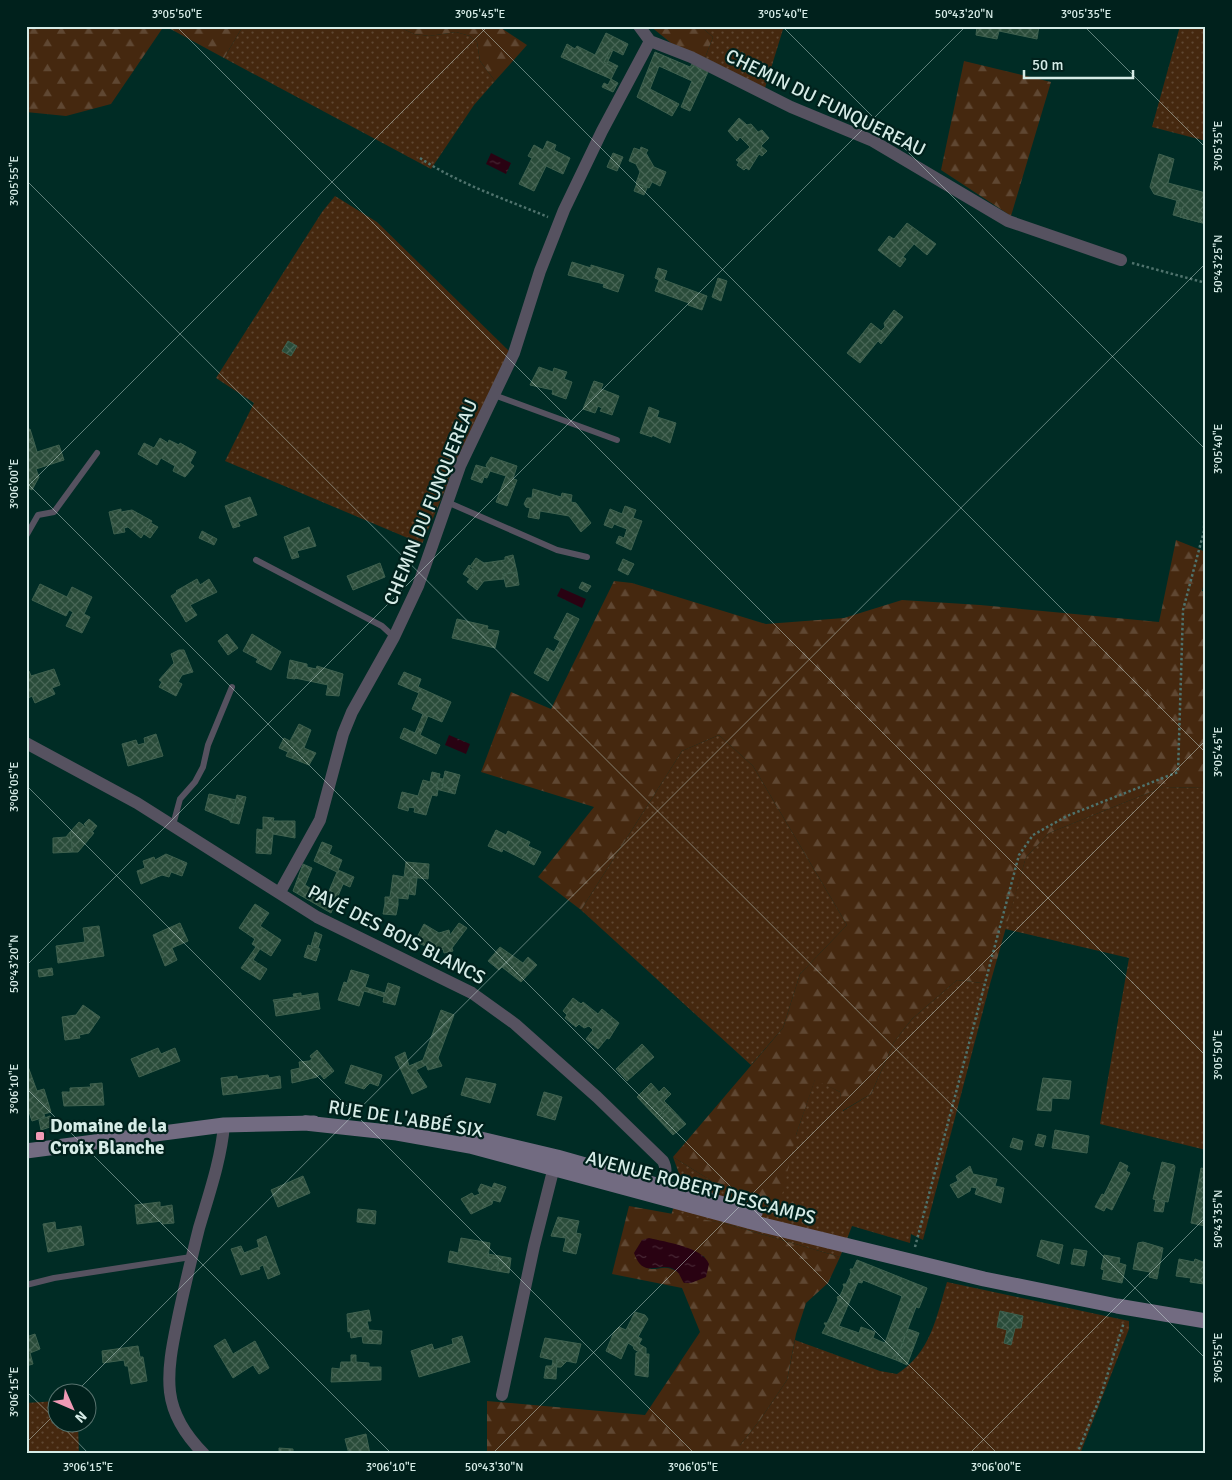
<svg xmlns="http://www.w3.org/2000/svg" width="1232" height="1480" font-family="Signika,sans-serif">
<defs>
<pattern id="grass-dots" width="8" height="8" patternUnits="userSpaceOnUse" patternTransform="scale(1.25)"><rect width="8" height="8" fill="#45280f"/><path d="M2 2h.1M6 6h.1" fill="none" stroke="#5f4732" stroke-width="1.8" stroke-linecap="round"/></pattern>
<pattern id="forest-firs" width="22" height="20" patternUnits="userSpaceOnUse" patternTransform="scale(1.25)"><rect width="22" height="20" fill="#45280f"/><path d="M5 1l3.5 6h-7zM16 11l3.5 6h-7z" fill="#5f4732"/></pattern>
<pattern id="water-ripples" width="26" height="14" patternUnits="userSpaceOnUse" patternTransform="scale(1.25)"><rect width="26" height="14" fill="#290212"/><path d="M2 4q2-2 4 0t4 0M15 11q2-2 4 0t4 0" fill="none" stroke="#472734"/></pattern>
<pattern id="building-cross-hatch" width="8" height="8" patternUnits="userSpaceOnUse" patternTransform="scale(1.25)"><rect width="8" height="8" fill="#2a4c3a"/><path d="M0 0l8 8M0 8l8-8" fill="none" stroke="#486656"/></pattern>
</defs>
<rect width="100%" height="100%" fill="#002c25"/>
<path fill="url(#grass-dots)" d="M243,26H397L414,34L429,36L456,32L470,36L477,42L480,61L495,81L474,105L431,169L224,58Z
M700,26H784L765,88L705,58L713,37Z
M1180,26H1206V141L1152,127Z
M335,196L377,222L509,351L464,446L422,544L225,461L254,403L216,378L322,212Z
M719,735L753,766L847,925L800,974L783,1028L751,1065L581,910L682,751Z
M1163,787L1206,788V1150L1100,1124L1129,958L1005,929L1026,857L1049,833Z
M957,980L990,984L923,1240L911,1234L910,1243L852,1226L840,1257L723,1223L671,1215L682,1182L673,1157L723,1188L796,1135L815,1079L840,1092L843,1111L871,1094L894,1042L912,1019Z
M947,1282L1129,1321V1329L1080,1454H740V1445L760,1420L787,1380L795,1340L880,1371L897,1374C931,1352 936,1318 947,1282Z
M57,1401L58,1422L78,1423L79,1454H26V1403Z"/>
<path fill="url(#forest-firs)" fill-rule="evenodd" d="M26,26H164L111,104L66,116L26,112Z
M165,26H243L224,58Z
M397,26H498L527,45L495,81L480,61L477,42L470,36L456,32L429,36L414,34Z
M650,26H700L713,37L705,58L671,43Z
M964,61L1051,82L1011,216L941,170Z
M1176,540L1206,552V573L1202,591L1206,592V788L1163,787L1049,833L1026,857L990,984L957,980L912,1019L894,1042L871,1094L842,1111L840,1092L815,1080L796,1135L780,1204L723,1188L673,1157L783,1028L800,974L847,925L753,766L719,735L682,751L581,910L538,877L594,807L481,772L511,692L551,709L614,581L632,583L766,624L844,618L902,600L980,605L1159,622Z
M629,1206L723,1223L840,1257L828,1283L806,1303L796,1334L787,1380L760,1420L740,1445V1454H487V1401L645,1415L700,1332L682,1288L612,1274ZM678,1245L705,1257L679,1273C659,1258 654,1282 636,1257Z"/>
<path fill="url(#water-ripples)" d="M491,153L511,163L506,174L486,164Z
M561,588L586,599L582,608L557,596Z
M449,735L470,744L466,754L445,745Z
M649,1238C665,1242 703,1247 709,1264L706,1277L691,1283H684C681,1279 680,1273 675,1270C659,1260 644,1281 634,1253L642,1240Z"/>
<path fill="url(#building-cross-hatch)" stroke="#3e604e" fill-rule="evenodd" d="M977,26H1039L1037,39L999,31L997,39L976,35Z
M606,33L628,44L623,55L611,49L604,62L616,69L611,79L561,57L567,44L575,49L577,46L595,55Z
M611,49L613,50L608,61L618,66L616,69L604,62Z
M655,52L690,67L692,64L708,72L690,111L681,107L692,81L659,66L650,89L679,104L672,116L637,97Z
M611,79L618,83L613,92L602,87L604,83L608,85Z
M739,118L747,125L751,124L758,132L762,130L769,138L761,146L767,151L762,156L759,154L749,170L746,168L744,170L737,165L739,162L736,160L750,147L740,137L737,141L728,131Z
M547,141L556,145L554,150L570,158L563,174L546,166L534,191L519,184L532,158L528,156L534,145L543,150Z
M641,147L648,150L646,153L654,167L666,172L660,186L652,182L649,188L636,183L640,172L636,164L629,161L634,148L640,150Z
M613,153L623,157L617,171L607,167Z
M1159,154L1174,159L1168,183L1206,193L1204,202H1206V218L1200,217L1199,222L1180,217L1183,209L1178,207L1179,201L1154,194L1150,187Z
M637,183L647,188L644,195L634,191Z
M1177,200L1179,201L1178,207L1183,209L1180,217L1199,222L1200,217L1206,218V224L1173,215Z
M907,223L936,244L927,255L914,244L903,257L906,259L900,267L878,250L889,236L894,239Z
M572,262L591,268V265L624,275L618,292L603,287L604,284L568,275Z
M658,268L667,271L664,280L707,296L702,310L688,305L689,303L655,291L659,280L655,278Z
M718,278L727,281L721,301L712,297Z
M894,310L903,317L881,344L878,341L860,363L847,353L871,323L881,331L885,327L884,323Z
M288,341L297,346L291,356L282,351Z
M539,367L553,372L554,368L567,372L564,379L572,382L566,399L552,394L553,390L530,385Z
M594,381L603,384L601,389L619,396L612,415L600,411L602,408L598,406L595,413L583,409Z
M649,407L659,411L657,417L676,423L670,443L652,435V437L640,433Z
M30,429L35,445L26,440V430Z
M160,438L168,443L169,440L179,445L180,443L196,452L190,463L194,466L185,477L173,471L175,466L161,458L157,465L138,454L144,443L154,448Z
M26,440L35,445L37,452L59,445L64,460L36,469L39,477L32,490L26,487Z
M491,457L517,466L513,479L517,480L507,506L496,502L506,476L490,471L487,478L484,477L482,483L471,479L476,465L487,468L486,465Z
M533,489L561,497L562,493L572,495L571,502L576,503L591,523L581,532L569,516L540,511L539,519L528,517L530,508L526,507L524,504L527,498H532Z
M250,497L257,515L238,522L240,526L233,528L225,506Z
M625,506L636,510L633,518L642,521L631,550L616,543L619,536L624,538L627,529L614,524L612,528L604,525L610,509L622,514Z
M121,509V512L132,510L152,521L141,538L128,527L124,528L125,532L114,534L109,512Z
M151,523L158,527L150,538L144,534Z
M309,527L316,546L297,551L299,557L292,559L284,537Z
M202,531L217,539L214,545L199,538Z
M513,555L517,572L503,574L504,579L484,581L477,590L467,582L475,572L469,568L476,558L484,563L505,560V557Z
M623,559L634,564L628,575L618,570Z
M380,563L385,577L353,590L347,576Z
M469,565L475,572L470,579L463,574Z
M517,572L519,585L506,587L503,574Z
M197,579L200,585L209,579L217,592L190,605L197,615L186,622L171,596L177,592L176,591Z
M582,582L591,586L587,592L579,588Z
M40,584L67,597L72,587L92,597L84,614L90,617L82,633L66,626L73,612L69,610L66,616L32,600Z
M567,613L579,619L548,681L534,673L547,648L554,652L560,641L554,638Z
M457,619L488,626L487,629L499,631L495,648L452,638Z
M227,634L238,648L228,655L218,641Z
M252,634L281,652L271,670L256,662L258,659L243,651Z
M179,650H184L193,672L182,675L178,682L182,684L176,696L159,687L162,682L159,680L174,663L171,654Z
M290,660L298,662L295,679L287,678Z
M298,662L307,664V667L316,669L317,666L343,674L339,696L326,695L328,685L295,678Z
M54,669L60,685L52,688L55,694L35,703L32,696L26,699V672L29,671L31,676Z
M404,672L421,679L418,687L451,702L442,722L428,716L420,735L440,745L436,754L400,738L404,728L415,733L423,714L412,709L419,693L398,684Z
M299,724L311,730L304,748L316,753L309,765L286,756L288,752L279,748L284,738L290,741Z
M156,734L163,756L128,766L122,744L136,740L138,745L145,743L144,738Z
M445,771L460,775L456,790L442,786Z
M432,772L440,774L436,789L438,790L437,796L432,795L426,815L414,812L415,808L409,807L408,811L398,808L402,792L418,796L423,780L430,782Z
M439,778L443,779L442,786L456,790L455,794L436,789Z
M209,794L236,800L231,821L205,810Z
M237,795L246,797L239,824L230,822Z
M263,817L274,818L273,821H295V838L273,834L271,854L256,853L257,829L263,830Z
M89,819L97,826L92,832L84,824Z
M79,822L94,833L78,852H73L70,832Z
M496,830L506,835L508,831L530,842L528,846L541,852L534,865L503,849L502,852L488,846Z
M70,832L73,852L53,853V838L66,837Z
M322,842L332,846L329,854L319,849Z
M319,849L342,860L338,870L354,877L350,887L343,884L331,913L293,891L303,864L312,868L305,885L326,898L337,872L314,861Z
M166,854L187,863L182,876L171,872L169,877L162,875L141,884L137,871L145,868L143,861L154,857L155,860Z
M406,862L429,864L428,879L410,877L408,899L398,898V905L385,903V897H390L393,875L404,877Z
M410,877L417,878L415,895L409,894Z
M385,903L398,905L396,915L383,914Z
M255,904L269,913L260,926L281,940L271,956L260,949L253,960L267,969L260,980L241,968L256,947L252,944L255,939L239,928Z
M180,923L188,941L172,948L177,960L165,966L153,935Z
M459,923L467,928L452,948L453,951L444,953L443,949L437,952L415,941L424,924L439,933L449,930L450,935Z
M99,926L104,956L58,963L56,946L85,942L83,928Z
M315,932L322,935L318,948L311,946Z
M308,945L320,949L316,961L304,957Z
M500,947L523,963L528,957L537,965L521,982L502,967L499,970L488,961Z
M52,968L53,975L39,977L38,970Z
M351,970L369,975L365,987L385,993L388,983L400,987L395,1005L383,1002L384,997L364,991L359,1006L338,1000L344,982L347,983Z
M301,993V996L318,993V995L274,1002L273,1000L294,997L293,994Z
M318,995L320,1009L276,1016L274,1002Z
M573,998L581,1004L583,1002L598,1014L602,1009L619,1023L609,1039L607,1038L598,1049L586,1039L593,1030L589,1026L584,1028L579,1024L576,1027L565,1018L567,1015L563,1011Z
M83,1005L100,1017L89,1033L79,1035L80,1038L65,1040L62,1017L76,1015Z
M441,1010L454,1015L438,1058L442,1066L428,1070L426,1065L416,1070L427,1087L412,1094L395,1057L405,1052L409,1066L423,1060Z
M642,1044L654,1057L627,1081L616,1069Z
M158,1048L161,1054L175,1048L180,1061L139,1077L131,1059Z
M317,1050L334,1071L324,1079L320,1074L317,1077L292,1083L291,1070L300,1068L299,1062L309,1061L312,1059L310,1056Z
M26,1061L37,1091L44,1089L51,1112L44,1114L45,1117L32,1121L26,1103Z
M351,1065L382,1075L378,1086L370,1083L364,1089L345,1083Z
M268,1075L269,1078L280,1076L281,1088L223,1095L221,1078L237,1076L238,1079Z
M466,1078L496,1084L490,1103L461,1095Z
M1043,1078L1071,1081L1069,1099L1052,1098L1051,1111L1037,1110Z
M102,1083L104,1105L64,1106L62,1092H70V1088L91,1087L90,1084Z
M651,1083L659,1092L664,1087L671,1094L664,1101L669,1106L657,1118L637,1097Z
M544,1092L562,1097L555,1120L537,1115Z
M669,1106L686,1124L673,1135L657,1118Z
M50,1116L53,1126L41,1130L39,1120Z
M1055,1130L1089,1136L1087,1153L1052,1148Z
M1038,1134L1046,1136L1043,1147L1035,1145Z
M1013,1138L1023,1141L1021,1150L1010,1147Z
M1120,1162L1128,1166L1126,1171L1130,1173L1112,1210L1106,1207L1104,1211L1095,1207L1102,1194L1104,1195Z
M1162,1162L1174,1165L1175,1167L1168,1202L1153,1199Z
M970,1166L973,1174L997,1179L995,1186L1004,1188L1001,1203L975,1194L977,1188L971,1187L970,1191L958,1198L950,1185L958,1181L956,1176Z
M1201,1168L1206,1169L1205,1226L1191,1223Z
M303,1176L310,1193L278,1207L271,1190Z
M494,1183L506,1187L504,1192L492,1188Z
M481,1184L504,1192L500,1202L493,1200L492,1204L471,1214L461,1199L472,1193L474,1196L480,1194L478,1190Z
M1156,1199L1165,1201L1163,1212L1154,1211Z
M160,1202V1207L172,1205L174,1223L162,1224V1221L137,1224L135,1205Z
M358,1209L376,1211L375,1224L357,1222Z
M558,1217L579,1221L576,1233L581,1234L576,1254L563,1251L566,1238L551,1236Z
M55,1222L56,1230L81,1226L84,1245L48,1252L43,1224Z
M266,1236L280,1274L268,1279L263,1265L259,1267L260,1269L241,1275L231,1249L241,1246L244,1253L259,1247L257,1240Z
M461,1238L490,1243L488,1257L499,1259L497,1271L448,1262L450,1251L458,1253Z
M1041,1240L1063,1245L1059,1264L1037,1256Z
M1143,1242L1163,1248L1157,1279L1149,1277L1150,1272L1133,1269L1138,1243Z
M1074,1249L1087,1251L1084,1266L1071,1264Z
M488,1254L511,1258L509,1273L497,1271L499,1259L488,1257Z
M1104,1255L1120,1258L1119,1263L1126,1265L1122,1283L1102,1279L1104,1270L1101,1269Z
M1179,1259L1194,1262L1195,1259L1206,1263L1204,1284L1190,1282L1191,1278L1176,1276Z
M857,1260L927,1288L919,1308L916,1307L896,1360L822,1333L826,1326L824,1323H827L838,1300L837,1297L840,1296L844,1287L843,1284H846L851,1273L850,1269H853ZM863,1280L902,1296L885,1343L873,1338L875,1332L861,1327L859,1333L839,1326L858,1282L862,1283Z
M369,1310L371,1321H367L369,1330L382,1331L381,1344L363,1343L362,1336L351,1338L350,1331L348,1332L347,1314Z
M1000,1311L1023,1316L1021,1328H1015L1011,1345L1004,1343L1007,1330L997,1327Z
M635,1312L645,1315L648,1319L638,1337L642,1339L639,1344L646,1348V1354H649L648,1377L635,1375L636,1353L639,1352L634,1349L633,1346L628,1343L621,1359L606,1351L614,1332L619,1327L626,1330Z
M908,1329L919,1333L907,1365L896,1360Z
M35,1334L40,1349L30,1353L33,1364L26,1366V1337Z
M462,1336L470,1362L419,1377L411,1351L432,1344L434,1350L453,1344L452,1339Z
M545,1338L581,1344L576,1363L557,1359L556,1379L544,1378L546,1366H552L553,1360L540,1357Z
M225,1339L233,1354L255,1341L269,1368L259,1374L253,1365L233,1378L214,1346Z
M138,1346L140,1357H143L147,1381L131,1384L128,1366H125L124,1360L103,1363L102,1351Z
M351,1355H356V1362L369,1363V1367H381V1380L331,1382L332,1368L340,1369L341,1362H351Z
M557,1359L567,1361L561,1367H556Z
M366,1434L370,1454H349L345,1439Z
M279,1448L293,1449V1454H279Z"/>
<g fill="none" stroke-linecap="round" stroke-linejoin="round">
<path stroke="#4f736d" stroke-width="2.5" stroke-dasharray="2.5 2.5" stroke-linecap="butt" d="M420,158C459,184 505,199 548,217
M1132,263L1206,283
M915,1247L1019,855L1033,835L1067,816L1178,772L1183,610L1204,531L1206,424
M1077,1454L1101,1395L1124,1322"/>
<path stroke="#565260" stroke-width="6" d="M494,395L617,440
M447,502L557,550L587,557
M26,536L38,515L54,512L97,453
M256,560L382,626L394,637
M173,825L180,799L195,782L203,767L208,745L232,687
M26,1285L54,1278L191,1257"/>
<path stroke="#565260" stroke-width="12" d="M639,26L650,41L691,57L791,107L873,141L1008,221L1121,260
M26,743L137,803L317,917L472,993L515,1024L597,1097L663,1161C669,1172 663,1184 660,1196
M280,892L320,820L343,734L352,712L394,637L418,586L460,466L514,353L540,271L564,210L602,131L650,41
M502,1395L534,1246L556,1159
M204,1454C187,1437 173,1417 170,1392C167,1366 174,1338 179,1313C185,1285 192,1256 199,1228C209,1194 221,1160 224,1125"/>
<path stroke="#726b81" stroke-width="15" d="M305,1123L397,1133L470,1146L767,1226L984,1279L1117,1306L1206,1321
M468,1136L557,1157L755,1213
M26,1151L224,1125L314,1123"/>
</g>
<path fill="none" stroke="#d6ece7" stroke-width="1" stroke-opacity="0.45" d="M176,26L1206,1056M479,26L1206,753M782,26L1206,450M1084,26L1206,148M26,180L1206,1359M26,482L998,1454M26,488L488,26M26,785L695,1454M26,966L966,26M26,1088L392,1454M26,1391L58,1422M76,1392L1206,263M58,1422L89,1454M26,1443L58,1411M492,1454L1206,740M969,1454L1206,1217"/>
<rect fill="#f09ab5" stroke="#00211c" stroke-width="2" x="35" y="1131" width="10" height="10" rx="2.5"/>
<g text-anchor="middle" stroke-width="4.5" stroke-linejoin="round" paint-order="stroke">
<g font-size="19" fill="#d6ece7" stroke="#00211c">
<text transform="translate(826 102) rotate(26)" y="7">CHEMIN DU FUNQUEREAU</text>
<text transform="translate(430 502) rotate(-68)" y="7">CHEMIN DU FUNQUEREAU</text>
<text transform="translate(397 934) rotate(27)" y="7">PAVÉ DES BOIS BLANCS</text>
<text transform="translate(406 1118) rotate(9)" y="7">RUE DE L'ABBÉ SIX</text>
<text transform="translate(701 1187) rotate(15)" y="7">AVENUE ROBERT DESCAMPS</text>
</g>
<g font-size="19" font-weight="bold" fill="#d6ece7" stroke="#00211c" text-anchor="start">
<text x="50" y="1132">Domaine de la<tspan x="50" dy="22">Croix Blanche</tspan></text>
</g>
</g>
<rect width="1232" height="1480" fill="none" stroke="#00211c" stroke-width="55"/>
<g transform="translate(72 1408) rotate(135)"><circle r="24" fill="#00211c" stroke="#56726d"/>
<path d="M0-4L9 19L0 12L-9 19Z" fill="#f09ab5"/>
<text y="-8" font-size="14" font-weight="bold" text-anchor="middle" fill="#d6ece7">N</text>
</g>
<path d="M1024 70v8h109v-8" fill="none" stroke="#d6ece7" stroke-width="2.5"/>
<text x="1032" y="70" font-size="15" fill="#d6ece7" stroke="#00211c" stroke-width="4" paint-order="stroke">50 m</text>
<rect x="28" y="28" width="1176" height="1424" fill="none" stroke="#d6ece7" stroke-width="2"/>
<g font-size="12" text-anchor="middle" fill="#d6ece7">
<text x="177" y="18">3°05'50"E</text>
<text x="480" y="18">3°05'45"E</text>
<text x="783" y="18">3°05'40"E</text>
<text x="964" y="18">50°43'20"N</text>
<text x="1086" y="18">3°05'35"E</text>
<text transform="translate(1218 146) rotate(-90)" y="4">3°05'35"E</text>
<text transform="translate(14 181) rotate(-90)" y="4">3°05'55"E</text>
<text transform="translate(1218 264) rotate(-90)" y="4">50°43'25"N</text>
<text transform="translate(1218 449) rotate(-90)" y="4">3°05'40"E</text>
<text transform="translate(14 484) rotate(-90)" y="4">3°06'00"E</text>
<text transform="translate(1218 752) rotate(-90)" y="4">3°05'45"E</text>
<text transform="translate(14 787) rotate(-90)" y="4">3°06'05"E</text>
<text transform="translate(14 964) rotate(-90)" y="4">50°43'20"N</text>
<text transform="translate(1218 1055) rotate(-90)" y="4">3°05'50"E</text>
<text transform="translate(14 1089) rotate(-90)" y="4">3°06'10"E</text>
<text transform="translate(1218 1219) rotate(-90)" y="4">50°43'35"N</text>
<text transform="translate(1218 1358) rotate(-90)" y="4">3°05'55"E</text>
<text transform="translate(14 1392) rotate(-90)" y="4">3°06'15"E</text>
<text x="88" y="1471">3°06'15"E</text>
<text x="391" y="1471">3°06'10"E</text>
<text x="494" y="1471">50°43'30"N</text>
<text x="693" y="1471">3°06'05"E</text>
<text x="996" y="1471">3°06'00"E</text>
</g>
</svg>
